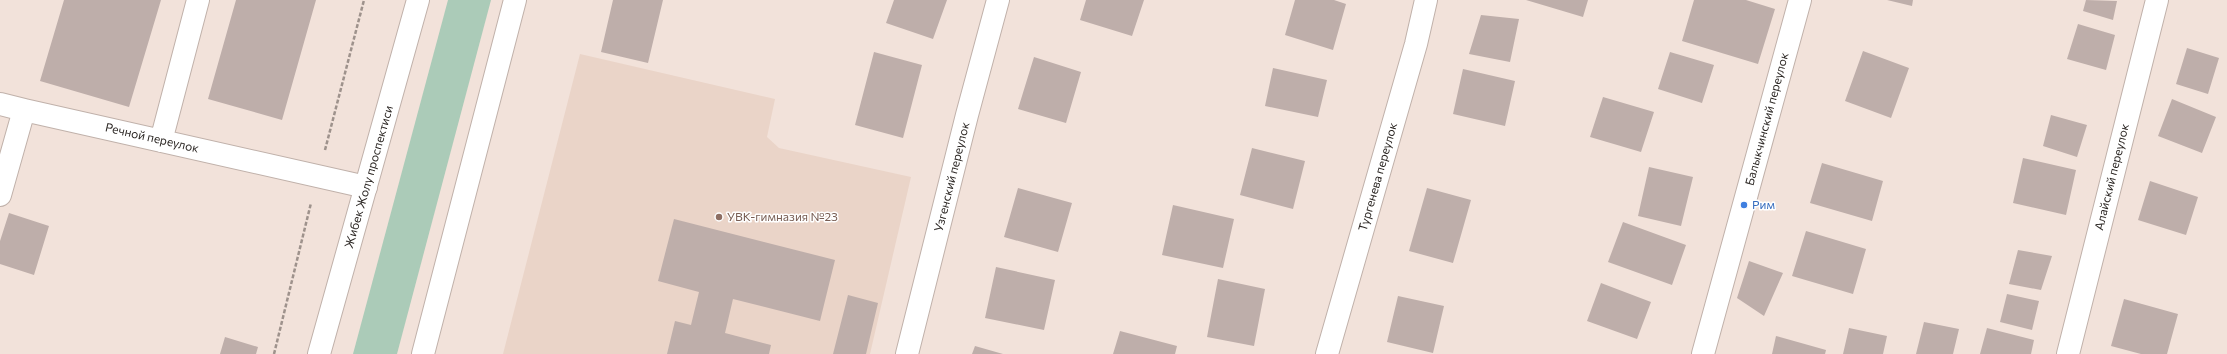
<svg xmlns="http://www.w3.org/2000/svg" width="2227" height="354" font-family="Commissioner,sans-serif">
<rect width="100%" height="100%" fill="#f2e2da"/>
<path fill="#ead4c8" d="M580,54L775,99L767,137L779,148L911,177L870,354H503Z"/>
<path fill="#abcbb8" d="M448,0H491L397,354H353Z"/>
<path fill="#beaeaa" d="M64,0H161L129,107L40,81Z
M236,0H316L282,120L208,99Z
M613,0H663L648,63L601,52Z
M894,0H947L933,39L886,23Z
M1086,0H1144L1132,36L1080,20Z
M1295,0H1334L1346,4L1333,50L1285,35Z
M1526,0H1588L1583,17Z
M1694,0H1746L1775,9L1758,64L1682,41Z
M1887,0H1913L1912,6Z
M2086,0L2117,1L2113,20L2083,11Z
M1481,15L1519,19L1510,62L1469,54Z
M2078,24L2115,35L2106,70L2067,59Z
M2187,48L2219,58L2208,94L2176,84Z
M1863,51L1909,68L1891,118L1845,101Z
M874,52L922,65L903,138L855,125Z
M1670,52L1714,65L1702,103L1658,89Z
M1034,57L1081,72L1066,123L1018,109Z
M1273,68L1327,80L1318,117L1265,106Z
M1463,69L1515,81L1505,126L1453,114Z
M1603,97L1654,112L1641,152L1590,137Z
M2172,99L2216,117L2202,153L2158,136Z
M2051,115L2087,125L2077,157L2043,146Z
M1252,148L1305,161L1293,209L1240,195Z
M2023,158L2076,170L2066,215L2013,203Z
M1822,163L1883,181L1872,221L1810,203Z
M1649,167L1693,177L1681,226L1638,216Z
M2150,181L2198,197L2186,235L2138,220Z
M1018,188L1072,203L1058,252L1004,237Z
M1427,188L1471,200L1453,263L1409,251Z
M1173,205L1234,219L1223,268L1162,255Z
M9,213L49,226L34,275L0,264V241Z
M674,219L835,260L820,321L733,299L725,333L771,345L769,354H667L675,321L691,325L699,292L658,281Z
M1623,222L1686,245L1672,285L1608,262Z
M1806,231L1866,249L1853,294L1792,276Z
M2018,250L2052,256L2041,290L2009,284Z
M1749,261L1783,273L1764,316L1737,298Z
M996,267L1055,280L1044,330L985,318Z
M1218,279L1265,289L1254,346L1207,337Z
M1601,283L1651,302L1637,339L1587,321Z
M2007,294L2039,301L2032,330L2000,322Z
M848,295L878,303L866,354H833Z
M1398,296L1444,306L1433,353L1387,342Z
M2124,299L2178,314L2167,354H2141L2111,346Z
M1924,322L1959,329L1953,354H1916Z
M1849,328L1887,336L1883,354H1843Z
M1987,328L2034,340L2031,354H1980Z
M1120,331L1177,346L1175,354H1113Z
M1776,336L1826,350L1825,354H1772Z
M225,337L258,347L256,354H220Z
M975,346L1003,354H972Z"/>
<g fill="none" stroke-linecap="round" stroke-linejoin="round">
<defs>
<path id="minor" d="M0,104L24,110
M161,141L198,0
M0,195L24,110L366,187
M907,354L967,115L998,0
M1327,354L1416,44L1426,0
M1703,354L1800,0
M2068,354L2157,0"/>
<path id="major" d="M319,354L418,0
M423,354L515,0"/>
</defs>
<use href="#minor" stroke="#c0b1aa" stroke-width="24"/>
<use href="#major" stroke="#c0b1aa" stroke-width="24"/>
<path stroke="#9e928c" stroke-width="2.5" stroke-dasharray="4 2" stroke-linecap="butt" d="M325,150L364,0
M274,354L311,203"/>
<use href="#minor" stroke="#fff" stroke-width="22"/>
<use href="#major" stroke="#fff" stroke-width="22"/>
</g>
<circle fill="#3f7fe0" stroke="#fff" stroke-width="1.5" cx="1744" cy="205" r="4"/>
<circle fill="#8d6e63" stroke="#fff" stroke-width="1.5" cx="719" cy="217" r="4"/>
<g text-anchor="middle" stroke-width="3" stroke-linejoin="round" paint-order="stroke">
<g font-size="12" fill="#2d2825" stroke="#fff">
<text transform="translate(1767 119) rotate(-75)" y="4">Балыкчинский переулок</text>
<text transform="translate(152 138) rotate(13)" y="4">Речной переулок</text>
<text transform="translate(369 177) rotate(-74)" y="4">Жибек Жолу проспектиси</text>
<text transform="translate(952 177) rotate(-76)" y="4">Узгенский переулок</text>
<text transform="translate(1378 177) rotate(-74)" y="4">Тургенева переулок</text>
<text transform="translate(2112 177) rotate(-76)" y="4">Алайский переулок</text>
</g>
<g font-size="12" fill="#366cbe" stroke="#fff" text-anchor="start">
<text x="1752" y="209">Рим</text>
</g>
<g font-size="12" fill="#785e54" stroke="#fff" text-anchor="start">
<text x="727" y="221">УВК-гимназия №23</text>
</g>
</g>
</svg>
